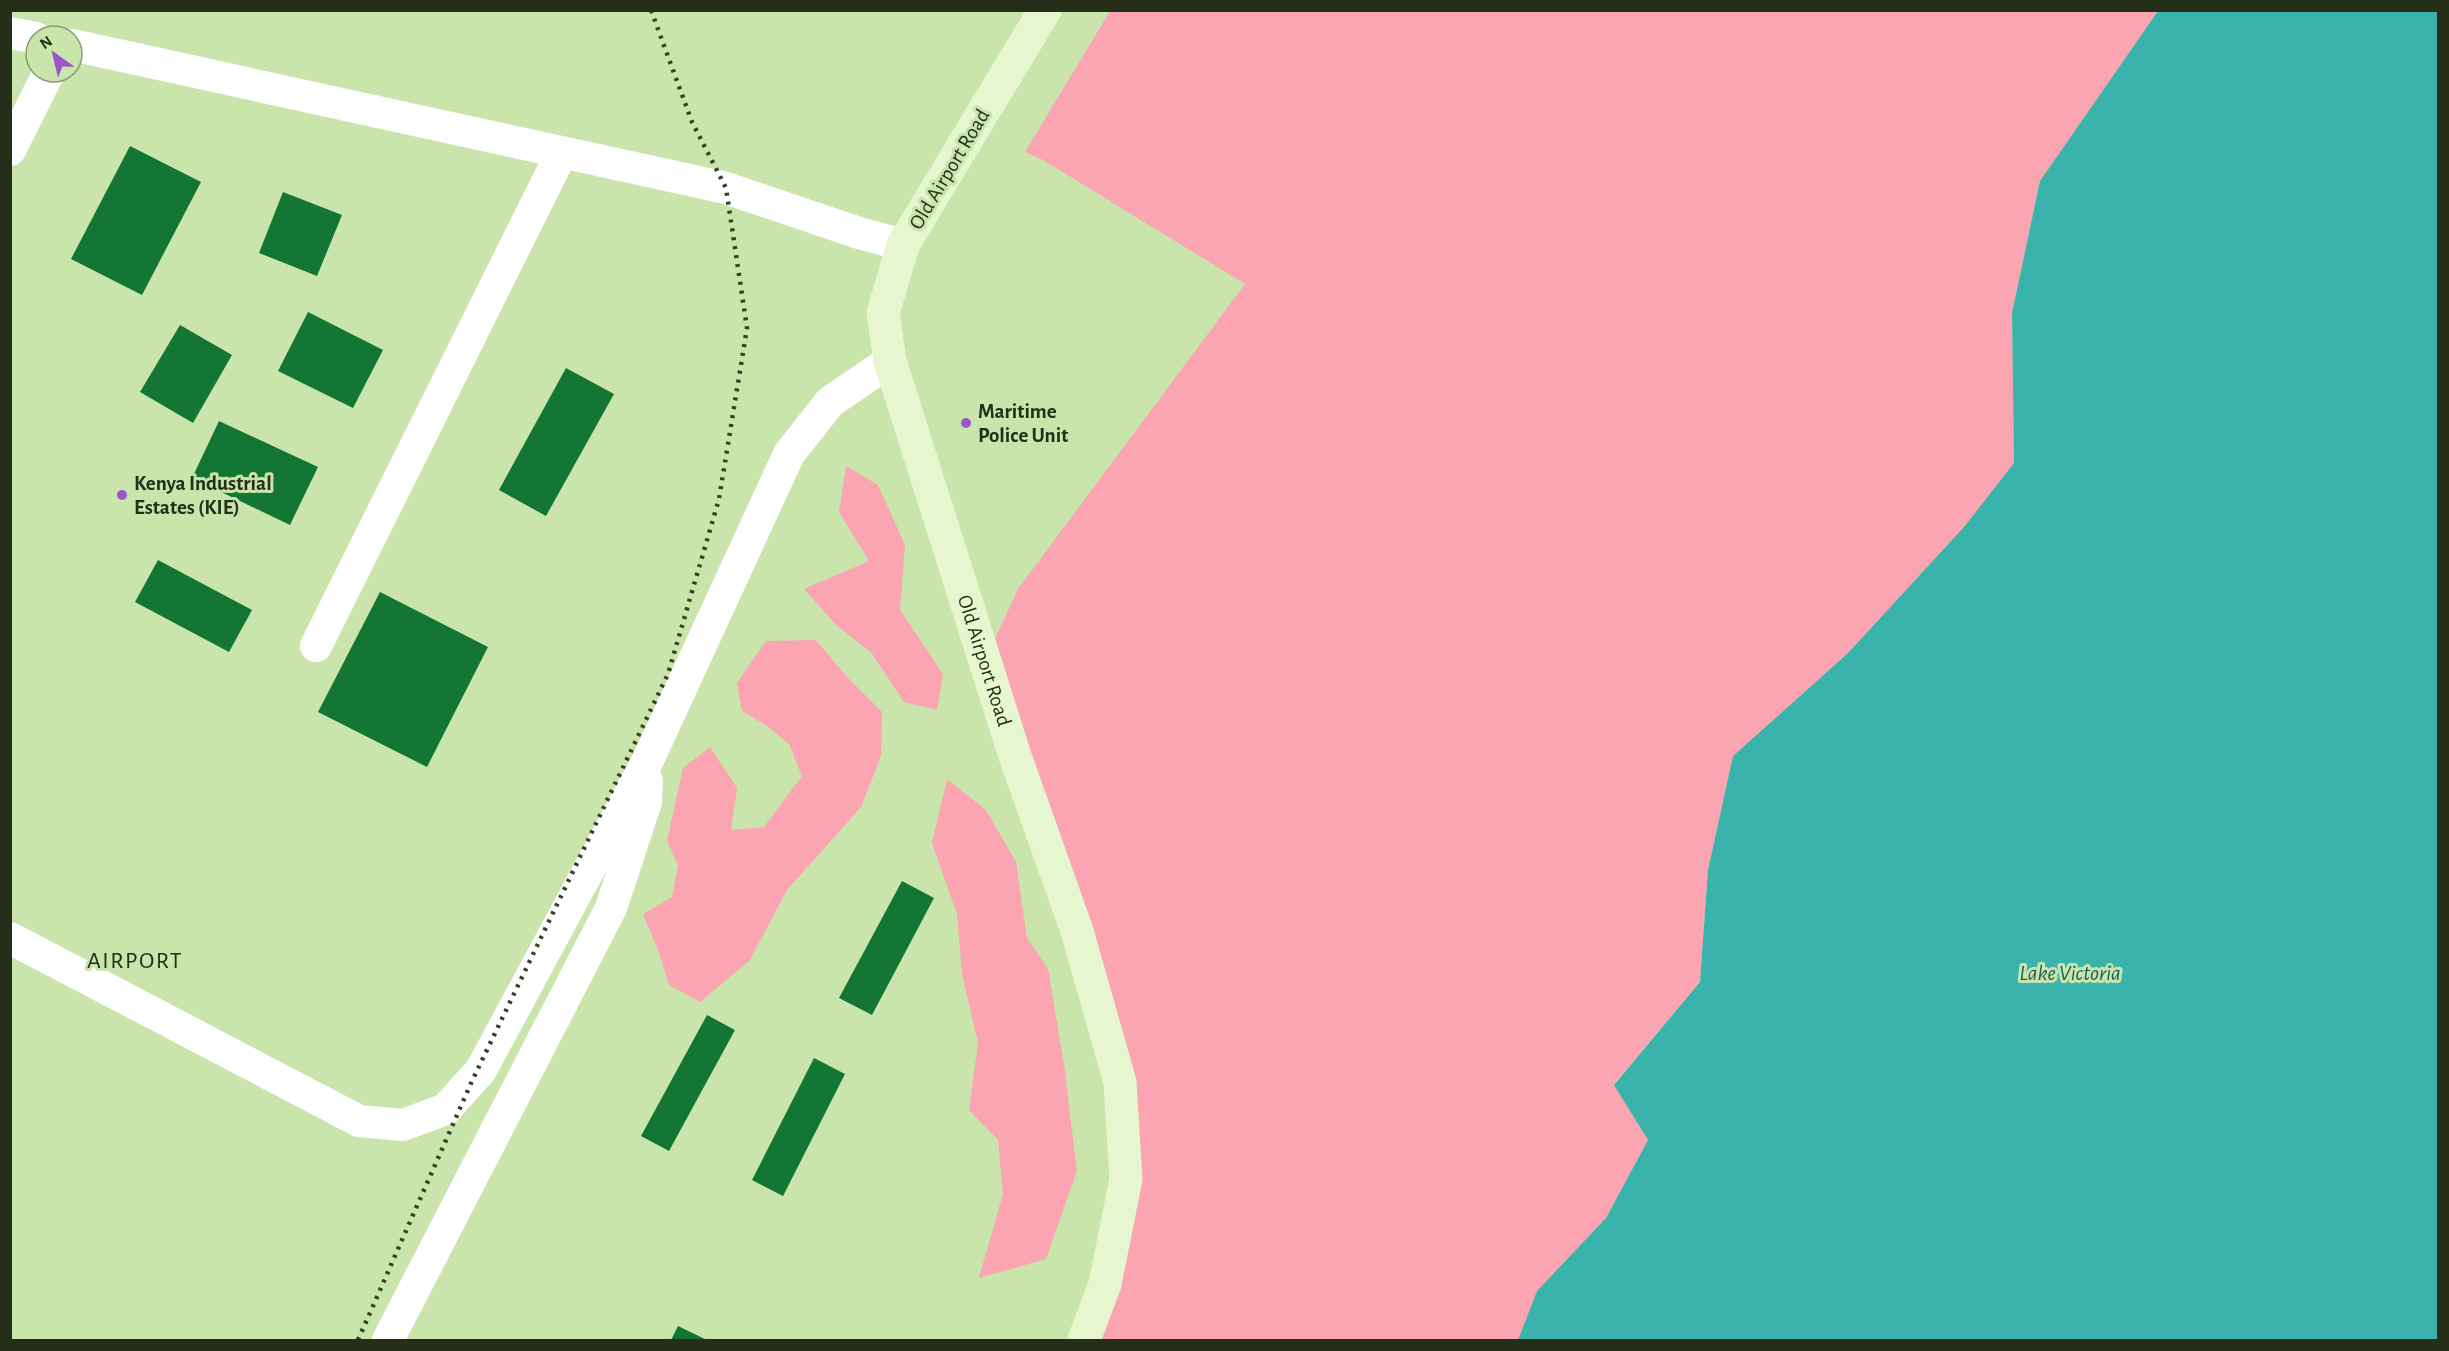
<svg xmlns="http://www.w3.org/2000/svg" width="2449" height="1351" font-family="'Alegreya Sans',sans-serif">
<rect width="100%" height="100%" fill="#c9e5ac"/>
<path fill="#fba4b2" d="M1110,11H2158L2040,181L2012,313L2014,463L1964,527L1848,653L1733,756L1708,870L1700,982L1614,1084L1648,1140L1606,1218L1537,1291L1518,1340H1084L1105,1284L1120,1082L985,661L1018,589L1245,284L1043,160L1025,152Z
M846,466L878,485L905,545L900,610L943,674L937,710L904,702L871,652L837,626L804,589L869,561L839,512Z
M816,640L848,678L882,712L881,756L861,807L787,890L750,960L700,1002L669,985L657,947L643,914L672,897L678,865L667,841L683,768L710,747L737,788L731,830L764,827L802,776L789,744L770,728L742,711L737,683L766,641Z
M947,779L986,810L1016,862L1027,938L1048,969L1064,1065L1077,1171L1046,1259L979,1278L1003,1194L998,1140L969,1110L978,1043L962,974L957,914L932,843Z"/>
<path fill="#3ab3ac" d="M2158,11H2438V1340H1518L1537,1291L1606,1218L1648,1140L1614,1085L1700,982L1708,870L1733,756L1848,653L1964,527L2014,463L2012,313L2040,181Z"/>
<path fill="#137635" d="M130,146L201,182L142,295L71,259Z
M283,192L342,215L317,276L259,253Z
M308,312L383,350L353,408L278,371Z
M180,325L232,355L193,423L140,392Z
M566,368L614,394L546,516L499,490Z
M219,421L318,467L290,525L192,478Z
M158,560L252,610L229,652L135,602Z
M380,592L488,647L427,767L318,712Z
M902,881L934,898L872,1015L839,998Z
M707,1015L735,1030L669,1151L641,1136Z
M814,1058L845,1074L783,1196L752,1180Z
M678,1326L707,1340H671Z"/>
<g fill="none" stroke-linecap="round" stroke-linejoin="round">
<path stroke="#fff" stroke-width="32" d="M10,33L36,38
M72,45L726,188L859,233L903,245
M10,150L49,72
M316,646L562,152
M10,938L359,1121L403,1125L446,1109L481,1070L648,760L789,454L830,402L890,361
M388,1340L611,908L646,802L647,781"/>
<path stroke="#e6f7cf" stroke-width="33" id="s1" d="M1045,10L903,245L883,313L890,361L1015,756L1077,931L1120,1082L1126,1179L1105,1284L1084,1340"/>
<path stroke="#354127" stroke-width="4.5" stroke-dasharray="3 6" stroke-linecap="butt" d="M358,1340L472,1081L668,674L719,499L747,328L726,188L692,122L651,10"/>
</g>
<g fill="#9a55c9" stroke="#c9e5ac" stroke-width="2">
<circle cx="966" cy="423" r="6"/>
<circle cx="122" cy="495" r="6"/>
</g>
<g text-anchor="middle" stroke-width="6" stroke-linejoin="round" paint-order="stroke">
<g font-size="21" fill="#242e18" stroke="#c9e5ac">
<text transform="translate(949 169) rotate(-59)" y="7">Old Airport Road</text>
<text dy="7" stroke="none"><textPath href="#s1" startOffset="708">Old Airport Road</textPath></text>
</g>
<g font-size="21" font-weight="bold" fill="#242e18" stroke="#c9e5ac" text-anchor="start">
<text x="978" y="418">Maritime<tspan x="978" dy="24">Police Unit</tspan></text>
<text x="134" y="490">Kenya Industrial<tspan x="134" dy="24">Estates (KIE)</tspan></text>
</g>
<g font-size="22" font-style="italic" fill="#1b5d59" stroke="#c9e5ac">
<text x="2070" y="980">Lake Victoria</text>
</g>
<g font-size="24" letter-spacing="1.5" fill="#242e18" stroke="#c9e5ac">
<text x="135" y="968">AIRPORT</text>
</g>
</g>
<rect width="2449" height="1351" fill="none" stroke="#242e18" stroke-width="24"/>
<g transform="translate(54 54) rotate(326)"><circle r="28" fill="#c9e5ac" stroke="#879c71" stroke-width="1.5"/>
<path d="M0-4.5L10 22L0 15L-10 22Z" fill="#9a55c9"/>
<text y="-9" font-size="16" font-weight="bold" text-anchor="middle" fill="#242e18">N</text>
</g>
</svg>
